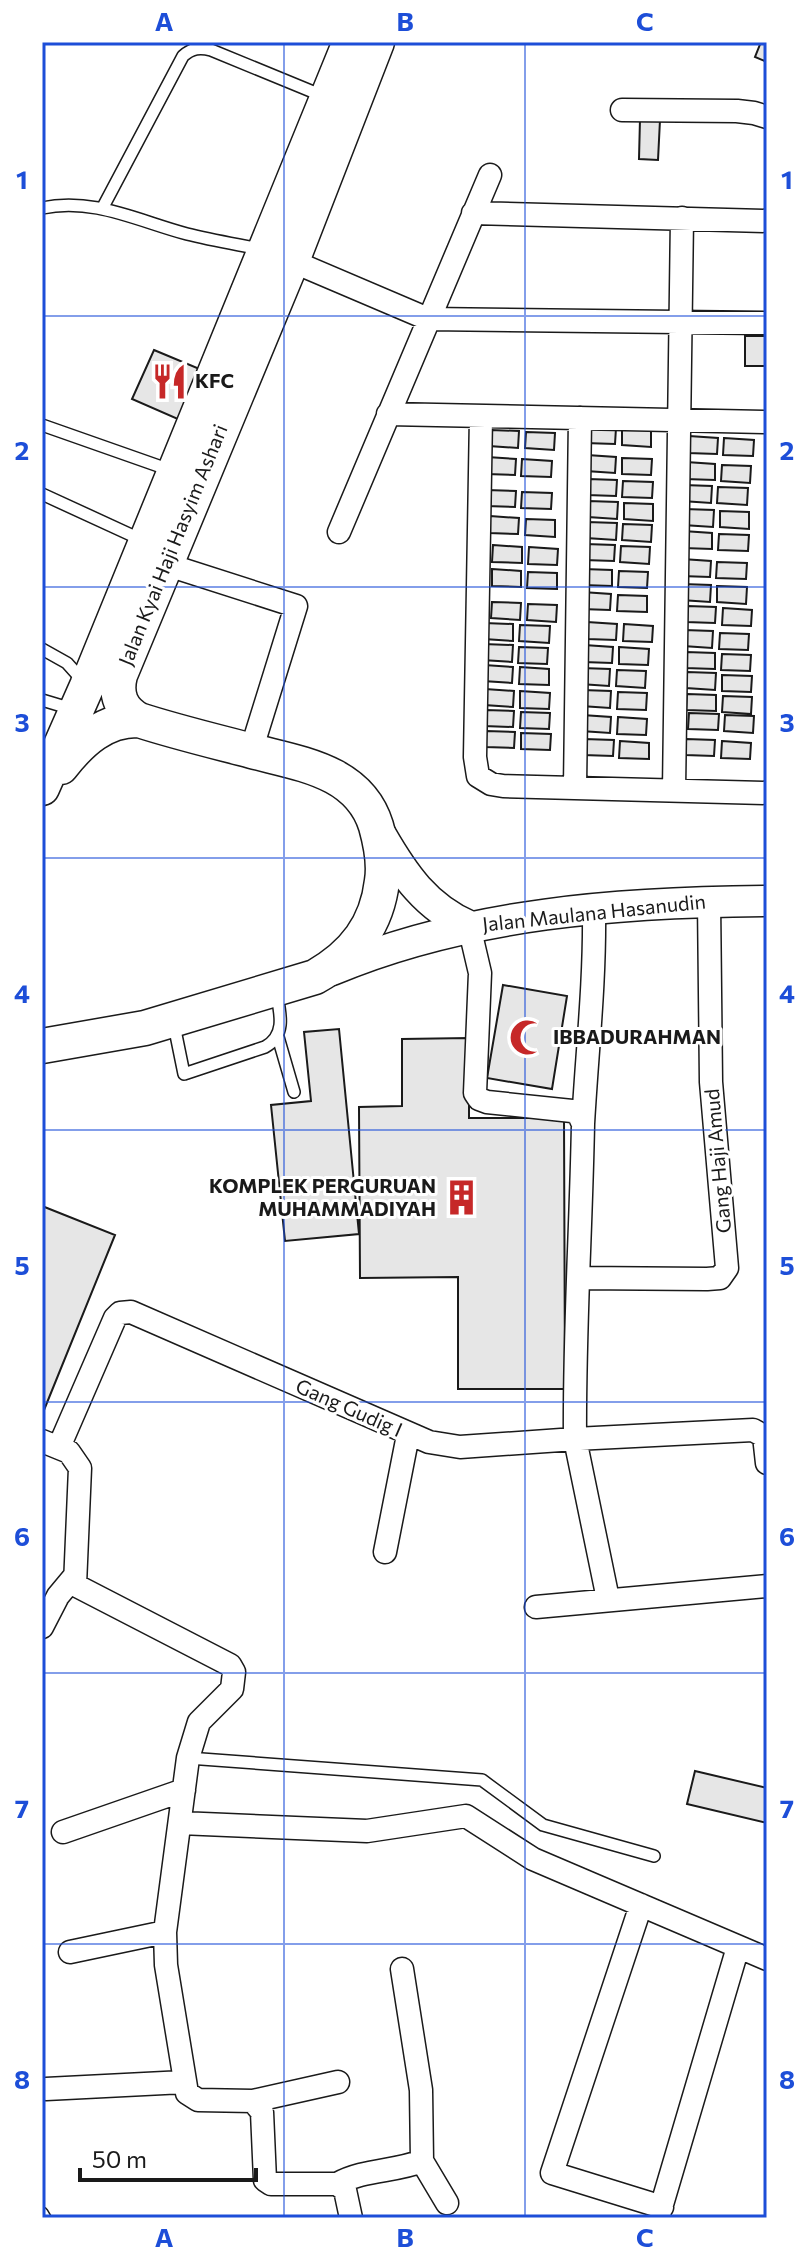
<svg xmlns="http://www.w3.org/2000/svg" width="809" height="2260" font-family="Commissioner,sans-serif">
<rect width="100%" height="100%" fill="#fff"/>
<path fill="#e6e6e6" stroke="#1a1a1a" stroke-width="2" d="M761,42H767V62L755,57Z
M640,119L660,120L658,160L639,159Z
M745,336H767V366H745Z
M154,350L202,370L180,420L132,399Z
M586,426L616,428L615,444L585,443Z
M622,429L651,430V447L622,445Z
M490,430L519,431L518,448L489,446Z
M526,432L555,433L554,450L525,448Z
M689,436L718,438L717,454L688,453Z
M724,438L754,440L753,456L723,455Z
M587,455L616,457L615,473L586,471Z
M487,457L516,459L515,475L486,474Z
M622,458L652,459L651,475L622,474Z
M522,459L552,461L551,477L521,476Z
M686,462L715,464V480L685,479Z
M722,465L751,466L750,483L721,481Z
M588,479L617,480L616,496L587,495Z
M623,481L653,482L652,498L622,497Z
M683,485L712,486L711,503L682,501Z
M718,487L748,488L747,505L717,503Z
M486,490L516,491L515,507L486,506Z
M522,492L552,493L551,509L521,508Z
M588,501L618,502L617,519L588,517Z
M624,503L653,504V521L624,519Z
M684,509L714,510L713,527L683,525Z
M720,511L749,512V529L720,527Z
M490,516L519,518L518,534L489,533Z
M526,519L555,520V537L525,535Z
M587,522L617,523L616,540L586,538Z
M623,524L652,525L651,542L622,540Z
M683,531L712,533V549L683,548Z
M719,534L749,535L748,551L718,550Z
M585,544L615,545L614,561L584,560Z
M493,545L522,547V563L492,562Z
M621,546L650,547L649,564L620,562Z
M529,547L558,549L557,565L528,564Z
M682,559L711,561L710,577L681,576Z
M717,562L747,563L746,579L716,578Z
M492,569L521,571V587L492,586Z
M583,569L612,570V586L582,585Z
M619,571L648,572L647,588L618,587Z
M528,572L557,573V589L527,588Z
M682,584L711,585L710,602L681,600Z
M717,586L747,587L746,604L717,602Z
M582,592L611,594L610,610L581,609Z
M618,595L647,596V612L617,611Z
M492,602L521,603L520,620L491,618Z
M528,604L557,605L556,622L527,620Z
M687,606L716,607L715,623L686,622Z
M723,608L752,610L751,626L722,625Z
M587,622L617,624L616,640L587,639Z
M484,623L513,624V641L484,639Z
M624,624L653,626L652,642L623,641Z
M520,625L550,626L549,643L519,641Z
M684,630L713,631L712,648L683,646Z
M720,633L749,634L748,650L719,649Z
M483,644L513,645L512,662L482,660Z
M584,645L613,647L612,663L583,662Z
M519,647L548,648L547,664L518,663Z
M619,647L649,649L648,665L619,664Z
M686,652L715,653V669L685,668Z
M722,654L751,655L750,671L721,670Z
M484,665L513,667L512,683L483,681Z
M520,667L549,669V685L519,684Z
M581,668L610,669L609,686L580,684Z
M617,670L646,671L645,688L616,686Z
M687,672L716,673L715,690L686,688Z
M722,675L752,676L751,692L722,691Z
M485,689L514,691L513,707L484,705Z
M582,690L611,691L610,708L581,706Z
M520,691L550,693L549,709L520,708Z
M618,692L647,693L646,710L617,709Z
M687,694L716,695V711L686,710Z
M723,696L752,697L751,714L722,712Z
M485,710L514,711L513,727L484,726Z
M521,712L550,713L549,729L520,728Z
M689,713L719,714L718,730L688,729Z
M582,715L611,717L610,733L581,731Z
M725,715L754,716L753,733L724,731Z
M618,717L647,719L646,735L617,734Z
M486,731L515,732L514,748L485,747Z
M521,733L551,734L550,750L521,749Z
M584,739L614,740L613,756L583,755Z
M686,739L715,740L714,756L685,755Z
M620,741L649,743V759L619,758Z
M722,741L751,743L750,759L721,758Z
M503,985L567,996L552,1089L487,1078Z
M339,1029L359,1234L285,1241L271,1105L311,1101L304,1032Z
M469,1038V1118H564L565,1389H458V1277L360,1278L359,1107L402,1106V1039Z
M42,1206L115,1235L42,1415Z
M695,1771L767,1788V1823L687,1804Z"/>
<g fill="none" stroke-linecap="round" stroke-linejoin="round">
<defs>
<path id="lane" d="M103,207L183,56C192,48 200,47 211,50L323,96
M42,208C93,197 138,221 187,234C211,240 235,244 260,249
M42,425L170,470
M42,494L142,540
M42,649L67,663L84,682
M42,700L72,709
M174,1025L184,1074L265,1047C287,1035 280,1012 276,991
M278,1037L294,1092
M188,1758L482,1780L543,1825L654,1856
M42,2213L45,2218"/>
<path id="street" d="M622,110L737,111L754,113L767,117
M473,213L767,221
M280,256L428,319L767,323
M388,414L767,422
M481,416L475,757L478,776L491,784L503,786L767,793
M339,532L490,175
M165,564L296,606L251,751
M575,787L580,418
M674,790L682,218
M469,926L480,973L475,1093L479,1099L487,1102L572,1111L579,1115L583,1124C581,1230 574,1334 575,1439L753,1430L764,1436L767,1463
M583,1124C587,1053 595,982 594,910
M579,1278L707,1279L720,1278L727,1268L711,1082L709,901
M42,1441L69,1452L80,1468L75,1585L230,1665L234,1672L232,1689L199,1722L188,1758L165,1932L166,1965L187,2093L198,2100L253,2101L262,2112L265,2180L271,2184H337L345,2190L351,2218
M59,1447L115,1318L120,1313L131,1312L429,1442L460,1447L575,1439L608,1599
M385,1552L408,1435
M536,1607L767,1586
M42,1627L58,1596L73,1578
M180,1823L367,1831L466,1816L533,1859L767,1959
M63,1832L184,1790
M641,1905L552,2173L662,2207
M70,1952L165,1932
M46,2089L184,2082
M253,2101L338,2082
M422,2161L447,2203
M337,2184C364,2169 394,2172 422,2161L421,2090L402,1969
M658,2218L738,1947"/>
<path id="secondary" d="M381,835C404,875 426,907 469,926
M332,970C468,913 621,902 767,901"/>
<path id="primary" d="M61,767C81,741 105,719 139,720
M42,788L87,686L350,42
M42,1046L145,1028L315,977C354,955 377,925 382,881C385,862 381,844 376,826C359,771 301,764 252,751C214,741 176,732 139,720C121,710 115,695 120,675L292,261L377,42"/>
</defs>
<use href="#lane" stroke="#1a1a1a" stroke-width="14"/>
<use href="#street" stroke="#1a1a1a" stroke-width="25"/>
<use href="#secondary" stroke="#1a1a1a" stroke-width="33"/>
<use href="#primary" stroke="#1a1a1a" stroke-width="37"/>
<use href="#lane" stroke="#fff" stroke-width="11"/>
<use href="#street" stroke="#fff" stroke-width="22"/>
<use href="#secondary" stroke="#fff" stroke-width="30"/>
<use href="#primary" stroke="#fff" stroke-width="34"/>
</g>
<path fill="none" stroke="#1d4ed8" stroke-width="2" stroke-opacity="0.55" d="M284,42V2218M525,42V2218M42,316H767M42,587H767M42,858H767M42,1130H767M42,1402H767M42,1673H767M42,1944H767"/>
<defs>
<symbol id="restaurant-bare" viewBox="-9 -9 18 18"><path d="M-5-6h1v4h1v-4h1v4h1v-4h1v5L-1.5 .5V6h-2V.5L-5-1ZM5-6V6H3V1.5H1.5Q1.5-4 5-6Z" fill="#c62828" stroke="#fff" stroke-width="2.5" paint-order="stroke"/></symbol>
<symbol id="mosque-bare" viewBox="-9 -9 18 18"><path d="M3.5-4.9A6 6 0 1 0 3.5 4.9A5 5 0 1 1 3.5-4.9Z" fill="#c62828" stroke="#fff" stroke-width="2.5" paint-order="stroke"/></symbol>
<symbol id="building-bare" viewBox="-9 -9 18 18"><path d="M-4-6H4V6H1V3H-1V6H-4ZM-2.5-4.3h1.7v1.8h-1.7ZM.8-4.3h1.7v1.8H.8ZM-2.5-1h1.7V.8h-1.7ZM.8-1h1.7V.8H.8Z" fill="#c62828" stroke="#fff" stroke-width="2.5" paint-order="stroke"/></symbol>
</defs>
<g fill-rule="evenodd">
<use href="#restaurant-bare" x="144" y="356" width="51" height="51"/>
<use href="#mosque-bare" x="502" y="1012" width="51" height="51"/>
<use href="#building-bare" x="436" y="1172" width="51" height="51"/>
</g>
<g text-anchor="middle" stroke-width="6" stroke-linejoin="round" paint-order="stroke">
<g font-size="20" font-weight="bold" fill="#1a1a1a" stroke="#fff" text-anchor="start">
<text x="195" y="388">KFC</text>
<text x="553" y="1044">IBBADURAHMAN</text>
<text x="436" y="1193" text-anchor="end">KOMPLEK PERGURUAN<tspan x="436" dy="23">MUHAMMADIYAH</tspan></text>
</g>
<g font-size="20" fill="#1a1a1a" stroke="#fff">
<text transform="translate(173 545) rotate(-68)" y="7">Jalan Kyai Haji Hasyim Ashari</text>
<text transform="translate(594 913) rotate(-6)" y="7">Jalan Maulana Hasanudin</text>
<text transform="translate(718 1161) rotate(-95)" y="7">Gang Haji Amud</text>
<text transform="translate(349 1408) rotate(24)" y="7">Gang Gudig I</text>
</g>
</g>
<rect width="809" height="2260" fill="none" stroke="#ffffff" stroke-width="88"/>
<path d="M80 2168v12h176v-12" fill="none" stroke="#1a1a1a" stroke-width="4"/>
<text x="92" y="2168" font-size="24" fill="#1a1a1a" stroke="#ffffff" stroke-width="6" paint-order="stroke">50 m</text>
<rect x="44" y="44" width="721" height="2172" fill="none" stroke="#1d4ed8" stroke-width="3"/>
<g font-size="26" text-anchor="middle" font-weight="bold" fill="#1d4ed8">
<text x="164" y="31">A</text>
<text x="405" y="31">B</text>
<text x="645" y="31">C</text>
<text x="22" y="189">1</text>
<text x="787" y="189">1</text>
<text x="22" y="460">2</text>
<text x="787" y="460">2</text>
<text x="22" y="732">3</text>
<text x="787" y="732">3</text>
<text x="22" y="1003">4</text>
<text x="787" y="1003">4</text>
<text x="22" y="1275">5</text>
<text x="787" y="1275">5</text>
<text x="22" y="1546">6</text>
<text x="787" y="1546">6</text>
<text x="22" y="1818">7</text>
<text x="787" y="1818">7</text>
<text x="22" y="2089">8</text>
<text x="787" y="2089">8</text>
<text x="164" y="2247">A</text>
<text x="405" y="2247">B</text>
<text x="645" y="2247">C</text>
</g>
</svg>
